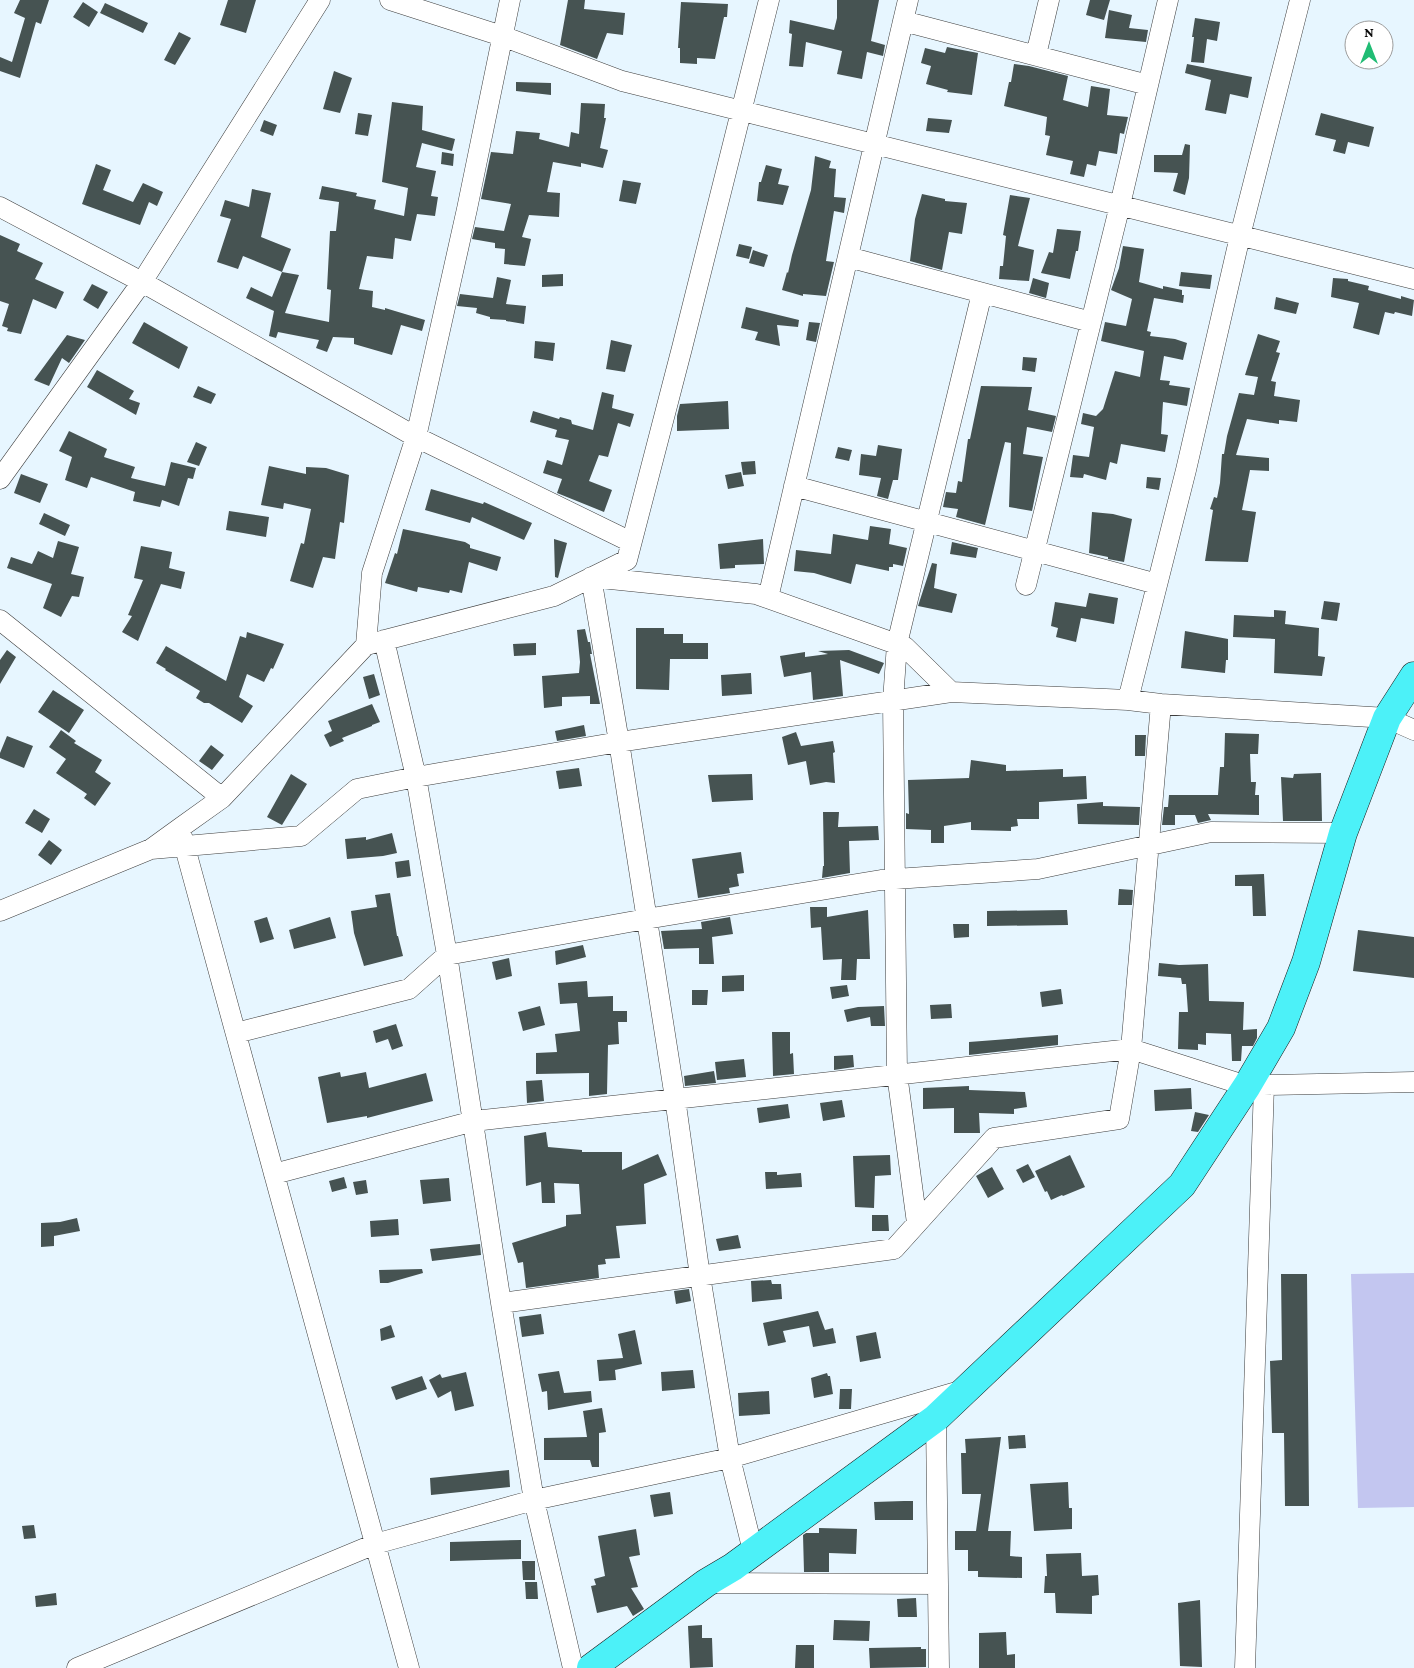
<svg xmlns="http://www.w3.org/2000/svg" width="1414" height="1668" font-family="'Crimson Pro',serif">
<rect width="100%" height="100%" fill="#e7f6ff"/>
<path fill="#c3c6f0" d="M1414,1273V1507L1358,1508L1351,1274Z"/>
<path fill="#465352" d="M20,0H49L41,24L36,22L20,78L0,71V57L12,62L25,18L14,13Z
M228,0H256L246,33L220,25Z
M568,0H585L584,9L625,13L623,35L607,33L597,59L560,45Z
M837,0H879L871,41L885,45L883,56L867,52L862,79L837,74L842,51L806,42L803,67L789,66L792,34L789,33L790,20L834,30L837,18Z
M1090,0H1110L1104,20L1086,15Z
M83,2L98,12L89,27L73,17Z
M681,2L728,4L727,17H724L715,59L697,58V64L680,63V48H678Z
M105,3L148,23L143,33L100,13Z
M1109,10L1132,15L1129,28L1148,30L1146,42L1105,38Z
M1195,18L1220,22L1217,41L1207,39L1204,63L1191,62L1194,37H1192Z
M179,32L191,38L175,65L164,60Z
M947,47L978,53L972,95L947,92L948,90L926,84L931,66L921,63L925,48L945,53Z
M1014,64L1029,66L1068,76L1063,100L1088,107L1091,86L1110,89L1107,115L1128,117L1124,134L1120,133L1117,154L1099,151L1096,166L1087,164L1084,177L1070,174L1073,161L1046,155L1050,136L1045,135L1047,117L1004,106L1009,82H1011Z
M1187,64L1252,77L1248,98L1230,94L1226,114L1205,110L1211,80L1185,73Z
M334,71L352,78L340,113L323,109Z
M516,82L551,83V95L516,91Z
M392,102L423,106L422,130L455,139L452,151L422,143L416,167L436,171L431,196L438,197L435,216L417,214L411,241L395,238L393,259L367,256L359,289L373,291L372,307L385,310V308L425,320L422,331L401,325L392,355L354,344V338L333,337L327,352L316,348L319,340L278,332L276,338L269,336L274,311L246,298L251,287L272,297L282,272L299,275L285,313L329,322L331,290L327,289L330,231H336L339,202L319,199L322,186L357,193L356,196L376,200L374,209L404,216L408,188L382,182Z
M581,103L605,104L604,118H606L600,148L608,150L603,168L581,163V167L553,162L547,192L560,193L559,217L529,215L522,237L531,239L525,266L504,264L505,249L495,248V243L472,239L475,227L504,231L511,204L481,199L491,152L513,154L516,131L540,133L539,139L569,147L571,132L579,134Z
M358,113L372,115L368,136L355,134Z
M1321,113L1374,127L1369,147L1348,142L1345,154L1333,151L1336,140L1315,135Z
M928,118L952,120L949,133L926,131Z
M264,120L277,125L273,136L260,131Z
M1185,144L1190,145L1189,178L1185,195L1173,191L1178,173L1154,172V155H1182Z
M442,152L454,154L453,166L441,164Z
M815,156L831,161L829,168L836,169L834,197L846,198L844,213L834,211L826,261L834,262L826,296L803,294V296L782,290L787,272L788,273L792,255L811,190Z
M96,164L111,170L103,190L133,202L143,183L163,192L157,206L149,202L140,225L82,204Z
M766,165L782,169L778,184L789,186L783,205L757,201L759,182H761Z
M623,180L641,183L636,204L619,201Z
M252,189L271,193L261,237L291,249L282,272L243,256L238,269L217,262L231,219L220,216L225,200L249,207Z
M922,194L945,199V201L967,203L962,234L949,232L942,270L910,261L915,219Z
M1010,195L1030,198L1018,246L1034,250L1029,281L999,279L1000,266H1003L1006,236L1003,235Z
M1057,229L1081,231L1078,251H1076L1070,279L1041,273L1049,252L1053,253Z
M0,235L20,244L17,251L43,263L35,279L64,292L56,309L33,299L21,334L7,331L8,328L2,326L9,304L0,301Z
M739,244L752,247L749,259L736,256Z
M1123,246L1144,249L1139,282L1163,289V286L1182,290V295H1184L1183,303L1154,298L1147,331L1151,332L1150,336L1175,339L1187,343L1183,360L1164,356L1160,380L1170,381L1169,385L1190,388L1187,406L1163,402L1161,434L1168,435L1165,452L1121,444L1117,464L1110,462L1106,480L1084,474L1083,478L1070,477L1073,455L1089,457L1094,427L1081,424L1083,413L1096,416L1103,409L1115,371L1140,377L1144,351L1101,341L1105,322L1126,326L1132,299L1111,290L1119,268Z
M753,250L768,255L764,267L749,263Z
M1181,272L1212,275L1210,289L1179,286Z
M563,274V286L542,287V275Z
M497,277L511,280L506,304L526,306L524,324L506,321V320L490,319V317L476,313L477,308L457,306L460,294L493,298Z
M1033,278L1049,283L1046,298L1029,293Z
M1333,278L1348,279V281L1369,286L1368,290L1401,299V296L1414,300L1412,316L1395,312L1394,314L1385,312L1379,335L1353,328L1359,303L1331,297Z
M92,284L108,292L98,309L83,300Z
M1276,297L1299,303L1296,314L1274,309Z
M746,307L799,320L798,327L777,325L780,346L755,340L758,332L741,328Z
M144,322L188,347L179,369L132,343Z
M809,322L820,323L816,342L806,340Z
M1258,334L1280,341L1276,352L1280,353L1271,381L1276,382L1274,396L1300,400L1297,422L1279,420V424L1247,419L1236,455L1269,458V471L1250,470L1242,510L1256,512L1248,562L1205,561L1213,510L1210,509L1214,497L1217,498L1220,483L1222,454H1224L1227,436L1239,393L1254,395L1258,377L1245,375Z
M67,335L85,340L69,363L62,358L49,386L34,380Z
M611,340L632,345L625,372L606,369Z
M535,341L555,343L553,361L534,358Z
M1023,357L1037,358L1035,372L1022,370Z
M97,370L134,391L129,399L140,403L136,415L87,387Z
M198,386L216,394L211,404L193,397Z
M981,386L1032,387L1028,410L1056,416L1052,432L1027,427L1023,454L1043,457L1032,511L1009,507L1011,443L1005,442L985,525L956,517L958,509L943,507L946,492L956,493L958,481L962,482L968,439H970Z
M602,392L614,395L612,408L634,414L630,427L618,423L608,457L599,455L589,481L612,490L604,512L557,493L562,479L543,473L547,460L562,465L569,440L555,437L557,430L530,422L533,411L559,419L560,417L571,420L572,424L593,430Z
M728,401L729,429L677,431V416L680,404Z
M69,431L107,449L104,457L135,467L131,478L165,486L171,462L196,468L193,479L188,478L179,506L162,500L160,507L133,501L135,492L91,477L87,488L65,480L72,457L59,451Z
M196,442L207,447L199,466L187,462Z
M878,445L902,449L898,480H893L888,499L877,496L881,478L859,475L861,454L876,456Z
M838,447L852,450L849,461L835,458Z
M755,461L756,474L743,475L741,462Z
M269,466L306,474V467L326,468L349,475L344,523L340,522L335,559L323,557L313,588L290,581L301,543L304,544L311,509L284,503L283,509L261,505Z
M741,472L744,486L728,489L725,475Z
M21,474L48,484L40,503L14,493Z
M1147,477L1161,478L1159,490L1146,488Z
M431,489L483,504L484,502L532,523L524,540L472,517L470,523L425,510Z
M229,511L269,517L266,537L226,530Z
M1092,512L1113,514L1132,519L1124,562L1108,559V557L1089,553Z
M44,513L70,525L65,536L39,524Z
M870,526L891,529L889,544L907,548L903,566L893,564V567H889V571L856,564L851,584L814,573L794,571L796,550L831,554L833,534L868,540Z
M403,529L465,542L470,545V548L501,557L497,571L469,562L462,593L450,590L449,593L418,587L417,592L385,583L395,553L397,554Z
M554,539L567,543L558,578L555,577Z
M763,539L764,564L735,565V568L720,569L718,544Z
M58,541L79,547L71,574L84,577L79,597L72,596L61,617L43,608L52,584L7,568L11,557L32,564L38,551L53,558Z
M952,542L978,548L976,558L950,554Z
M141,546L172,552L169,568L185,572L181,589L161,584L138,641L122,632L132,616L128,615L143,580L134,578Z
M932,563L937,564L934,588L957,594L952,613L918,606Z
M1089,593L1118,598L1114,624L1081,618L1076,642L1056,637L1058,628L1051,626L1055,602L1086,607Z
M1324,601L1340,603L1337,621L1321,619Z
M1274,610L1286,611L1285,624L1319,628L1318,656L1325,657L1322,676L1274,673L1275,639L1233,637L1234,615L1274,617Z
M636,628H664V634H683V643H708V659H670L669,690L636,689Z
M585,629L588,642H590L592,654H590L600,704H590V696L562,697V706L544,708L542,676L579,673L580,662L577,630Z
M1185,631L1228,639V660H1226L1225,673L1181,668Z
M247,632L284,644L273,669L271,668L264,682L247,674L239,697L253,706L242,723L209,703H204L196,698L200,691L165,670L166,669L156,663L166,646L226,681L240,636L246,638Z
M536,643V655L514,656L513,644Z
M7,650L16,657L0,684V660Z
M849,650L884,663L879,674L840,660L843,696L813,700L811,672L784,677L780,656L805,652V657L828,654L818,651Z
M751,673L752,694L722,696L721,675Z
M374,674L380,695L369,699L363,677Z
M53,690L84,710L69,733L38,712Z
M372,704L380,722L372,725V726L342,738L344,741L330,747L324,735L332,731L328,721Z
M584,725L586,736L557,741L555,731Z
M61,730L76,741L74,743L102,760L95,772L111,783L95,806L84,798L87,794L56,773L66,759L49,747Z
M796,732L801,746L833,741L835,752L833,753L835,783L826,782L810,785L806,761L788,765L782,737Z
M1225,733L1259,734L1258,754H1250L1251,782H1256L1255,795H1259V815L1208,814L1211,820L1198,823L1195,815H1175V825H1162L1164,807H1168L1169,795H1218L1220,767H1224Z
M1135,735H1146L1145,756H1135Z
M7,736L33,746L24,768L0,758V753Z
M211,745L224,755L212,770L199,761Z
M971,760L1006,765V771L1063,769V777L1086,776L1087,799L1039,802V819H1017L1018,826L1011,827V831L971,830V822L944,826V843H931V830L906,829V813L909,814L908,780L969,778Z
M579,768L582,786L559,789L556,771Z
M1321,773L1322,821H1283L1281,777L1293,778L1294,774Z
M291,774L307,784L282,825L267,817Z
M752,774L753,800L712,802L708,775Z
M1103,802V806L1140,807L1139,825L1078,824L1077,804Z
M34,809L50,819L42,833L25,823Z
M823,812H839L838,827L878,826L879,840L849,841L850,873L822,878L823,866H824Z
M392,833L397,853L383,856L347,859L345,839L366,837V840Z
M49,840L62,850L51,865L38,855Z
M741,852L744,873L737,874L739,886L729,888L730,893L698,898L692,859Z
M409,860L411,876L397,878L395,862Z
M1264,874L1266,916H1253L1252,886H1235V875Z
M1119,889L1133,890L1132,905H1118Z
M390,893L397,936H398L403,956L364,966L354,933L351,911L377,907L375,895Z
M810,907H827V917L868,910L870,959H857L856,980H841L842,959L823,960L821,927L811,928Z
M1067,910L1068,925L987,926V911Z
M267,917L274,939L260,943L254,921Z
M330,917L336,938L294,949L289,930Z
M730,917L733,934L712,937L714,964H699V948L664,949L661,931L702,929L701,922Z
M953,924H969V937L954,938Z
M1358,930L1414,937V978L1353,971Z
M583,945L586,957L556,965L555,951Z
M509,958L512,976L496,980L492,962Z
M1159,963L1179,965L1208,964L1209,1001L1244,1002L1243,1030L1257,1029V1038L1253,1046H1242L1241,1061H1232L1231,1034L1206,1033V1045L1198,1044V1050L1178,1049L1179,1012H1188L1186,984H1182L1181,978L1158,976Z
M744,975V991L722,992V976Z
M587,981L588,997L613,996V1011H627V1022H618L619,1044L608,1045L607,1094L589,1096V1073L536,1074V1053L557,1052L555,1034L580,1031L577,1003L560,1004L558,983Z
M847,985L849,996L832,999L830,987Z
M1061,989L1063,1004L1042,1007L1040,992Z
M692,990H708L707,1005H692Z
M951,1004L952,1018L931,1019L930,1005Z
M540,1006L545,1025L523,1031L518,1012Z
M884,1006L885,1026H871L870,1017L847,1022L844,1010L858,1007Z
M396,1024L403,1046L392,1050L388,1039L376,1043L373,1031Z
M772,1032H790V1054L793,1053L794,1074L773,1076Z
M1058,1035V1045L969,1055V1042Z
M853,1055L854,1067L834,1070V1056Z
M744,1059L746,1077L717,1080L715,1062Z
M714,1071L716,1083L685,1086L684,1076Z
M340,1072L341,1077L366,1072L369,1088L426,1073L433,1101L367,1118V1116L327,1123L318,1077Z
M542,1080L544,1101L527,1103L526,1081Z
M969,1086V1090L1025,1092L1027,1107L1014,1109V1114L979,1113L980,1133H954V1108L923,1109V1088Z
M1191,1088L1192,1109L1155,1111L1154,1090Z
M842,1100L845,1117L823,1121L820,1103Z
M788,1104L790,1118L759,1123L757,1108Z
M1195,1112L1209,1115L1198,1132L1191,1131Z
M546,1132L548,1147L582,1150V1152H622V1170L658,1154L667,1175L644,1184L646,1224L616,1226L620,1258L605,1259L606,1264L598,1265L599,1278L526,1288L523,1262L518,1263L512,1243L566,1226V1215L581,1214L579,1184L554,1183L555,1203H542L541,1182L526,1186L524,1136Z
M890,1155L891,1175L875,1176L874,1208L855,1207L853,1156Z
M1070,1155L1085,1187L1063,1196L1062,1195L1051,1200L1047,1191L1045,1192L1035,1171Z
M1028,1164L1035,1177L1023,1183L1016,1170Z
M992,1167L1004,1189L988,1198L976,1176Z
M765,1172H777V1175L801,1173L802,1187L766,1189Z
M344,1177L347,1188L332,1192L329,1181Z
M449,1178L451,1201L423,1204L420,1180Z
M366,1180L368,1193L356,1195L353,1182Z
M872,1215H888L889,1231H872Z
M77,1218L80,1231L54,1236V1246L41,1247V1223L60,1222Z
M398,1219L399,1235L371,1237L370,1221Z
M738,1235L741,1248L719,1251L716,1239Z
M480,1244L481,1255L432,1261L430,1249Z
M422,1269L423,1273L388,1283H380L379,1270Z
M1281,1274H1307L1309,1506H1285L1284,1433H1272L1270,1361L1282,1360Z
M771,1280L772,1284H781L782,1299L752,1302L751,1281Z
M689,1289L691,1301L676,1304L674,1291Z
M818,1311L825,1330L833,1328L836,1343L813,1347L809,1326L783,1331L786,1342L768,1346L763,1323Z
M541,1314L544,1334L522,1337L519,1317Z
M391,1325L395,1337L381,1341L380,1329Z
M635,1330L642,1364L615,1370L616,1380L599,1381L597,1360L623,1358L618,1334Z
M876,1332L881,1358L860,1362L856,1336Z
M693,1370L695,1388L662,1391L661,1372Z
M559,1371L564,1393L591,1391L592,1402L548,1410L547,1391L542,1392L538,1374Z
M466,1372L474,1406L455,1411L451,1391L438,1398L429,1380L440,1374L442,1378Z
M827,1373L828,1376H830L833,1394L814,1398L811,1378Z
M422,1376L427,1389L396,1400L391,1387Z
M840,1389H852L851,1409H839Z
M769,1391L770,1414L739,1416L738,1393Z
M602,1408L606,1432L599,1433V1467H592L590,1460H544V1438L587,1437L583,1411Z
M1025,1435L1026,1448L1009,1449L1008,1436Z
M1001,1437L988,1531H1011L1010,1556L1022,1557V1578L978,1577V1571H968V1550H955V1531H976L981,1494H962L961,1453H966L965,1439Z
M509,1470L510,1487L431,1495L430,1478Z
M1068,1482L1069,1508H1072V1529L1034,1531L1030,1484Z
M670,1492L673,1514L654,1517L650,1495Z
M904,1501H913V1520H875L874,1502Z
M34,1525L36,1538L24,1539L22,1526Z
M819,1528L857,1529L856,1554L829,1553V1572H804L803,1535L806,1533H819Z
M636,1529L640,1555L629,1557L638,1587L631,1588L644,1609L633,1616L627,1606L597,1613L591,1586L596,1585L594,1579L605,1576L598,1536Z
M521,1540V1559L450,1561V1542Z
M1081,1553L1082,1576L1098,1575L1099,1595L1092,1596V1614L1056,1613L1055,1593H1044L1045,1576H1047L1046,1554Z
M522,1561H535V1580H523Z
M525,1582H537L538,1599H526Z
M56,1593L57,1605L36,1607L35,1596Z
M916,1598L917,1617H898L897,1599Z
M1200,1600L1202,1667L1180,1666L1178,1603Z
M834,1620L870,1621L869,1641L833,1640Z
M702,1625V1638H712L713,1667L690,1668L688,1626Z
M1006,1632L1007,1655L1015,1654V1668H979V1633Z
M796,1645H814V1668H795Z
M921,1647V1649H926V1667L870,1668L869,1648Z"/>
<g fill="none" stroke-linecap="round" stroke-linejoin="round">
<defs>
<path id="minor" d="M390,0L502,36L622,81L1414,279
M903,21L1148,85
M1036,55L1049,0
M0,207L142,282L416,437L631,542
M848,257L1091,322
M0,479L142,282L320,0
M794,486L1157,584
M1026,585L1120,205L1168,0
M768,598L908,0
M0,620L222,798
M384,640L416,777L447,955L501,1303L534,1500L573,1668
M366,645L372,573L416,437L467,209L510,0
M1128,700L1186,470L1240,236L1300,0
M181,833L409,1668
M151,849L301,836L357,789L416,777L619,742L951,692L1128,700L1161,704L1387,718L1414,730
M0,911L151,849L180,828L222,798L366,645L554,596L627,560L682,348L769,0
M236,1033L409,989L447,955L646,919L881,880L1038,869L1211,832L1343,833
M1264,1085L1414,1082
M274,1174L474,1121L1131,1049L1247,1086L1264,1085L1245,1668
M917,1223L897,1074L893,701L897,644L982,293
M501,1303L894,1249L994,1138L1119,1119L1131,1049L1161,704
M936,1418L939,1668
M753,1551L730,1458L700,1276L675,1098L619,742L591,577L756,594L905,647L951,692
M706,1583L938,1584
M77,1668L375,1544L534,1500L730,1458L963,1390"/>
<path id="highway" d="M591,1668L706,1583L733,1567L936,1418L1182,1185L1247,1086L1281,1028L1306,962L1343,833L1387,718L1414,676"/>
</defs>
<use href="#minor" stroke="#3d3d3d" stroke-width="21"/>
<use href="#highway" stroke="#1b1b1b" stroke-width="29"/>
<use href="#minor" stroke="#fff" stroke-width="20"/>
<use href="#highway" stroke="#4cf1f8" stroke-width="28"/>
</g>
<g transform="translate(1369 45)"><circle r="24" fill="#ffffff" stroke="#9d9d9d"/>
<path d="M0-4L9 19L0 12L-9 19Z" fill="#20bc74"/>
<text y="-8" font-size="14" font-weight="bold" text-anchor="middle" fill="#0a0a0a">N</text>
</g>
</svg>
